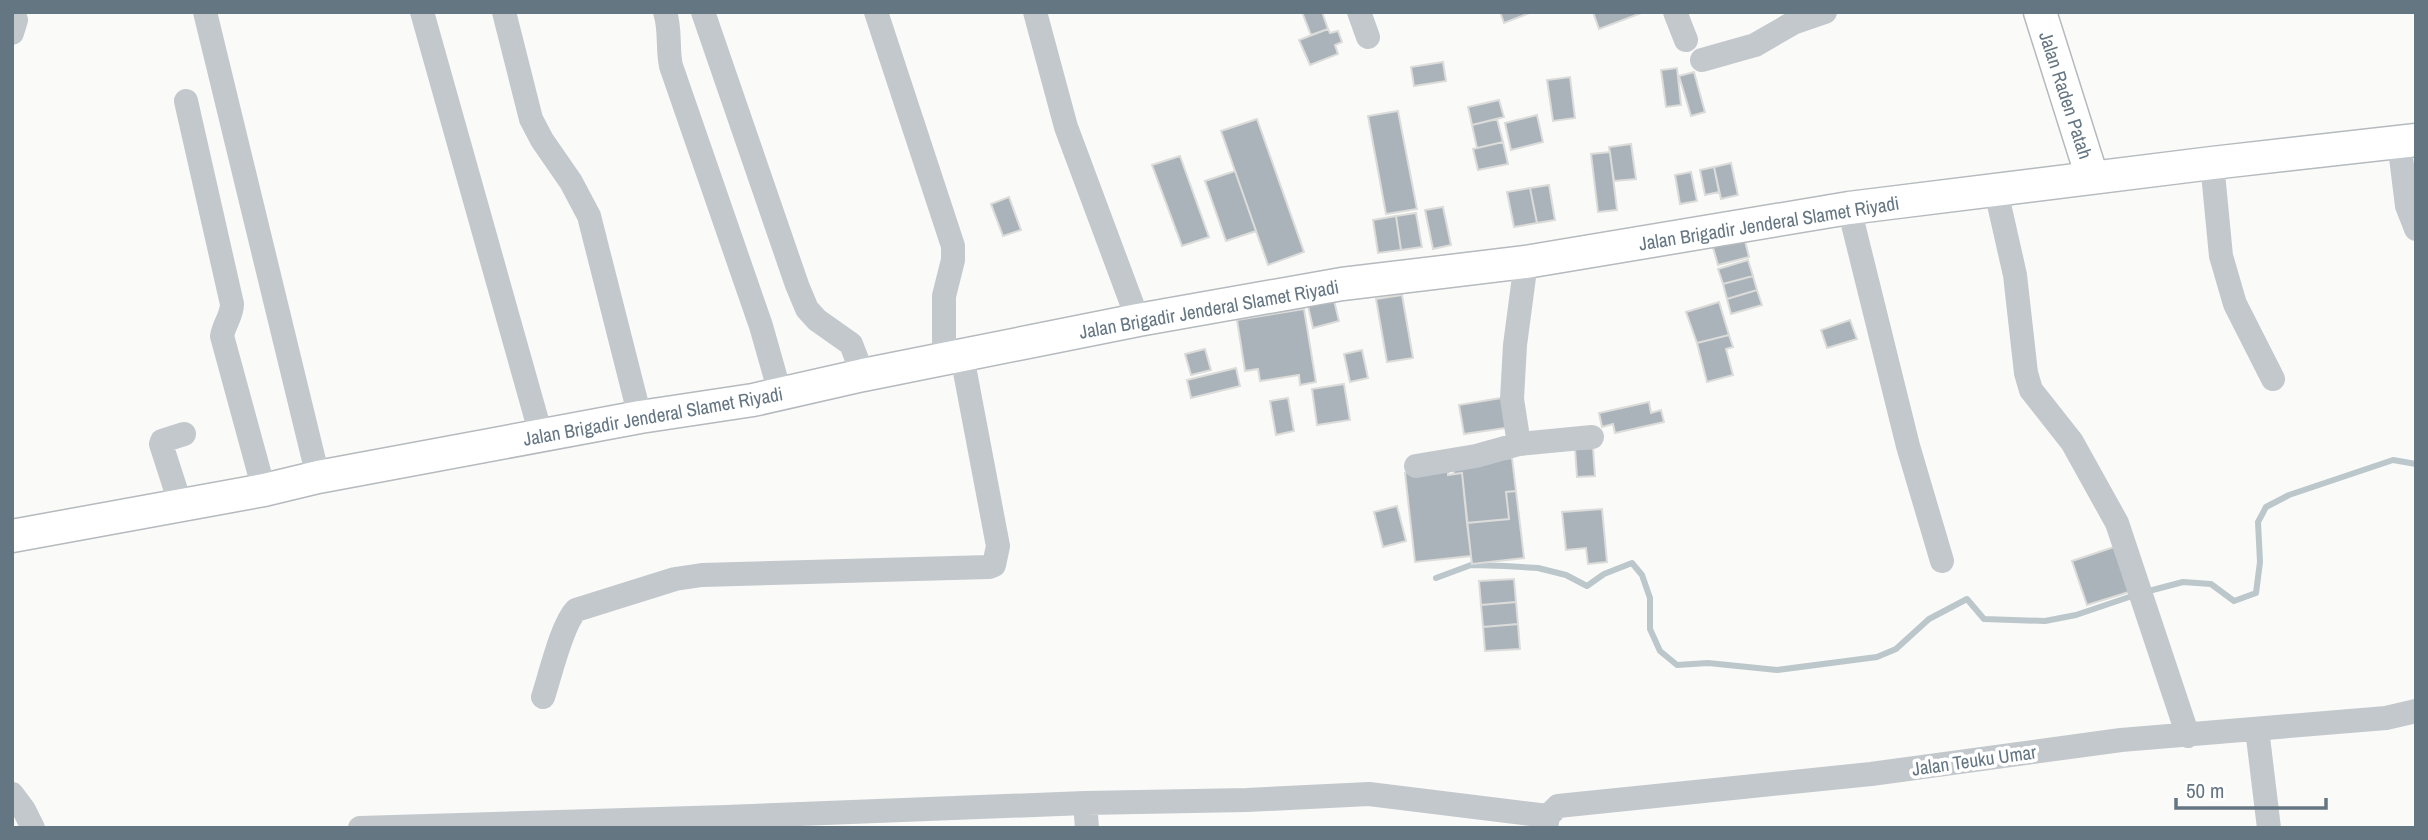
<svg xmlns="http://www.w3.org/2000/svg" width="2428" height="840" font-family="'Archivo Narrow',sans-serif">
<rect width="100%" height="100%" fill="#fafaf8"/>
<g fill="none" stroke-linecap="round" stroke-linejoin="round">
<path stroke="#bbc7cb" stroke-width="6" d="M1436,578L1471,565L1505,566L1538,568L1566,575L1587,586L1604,574L1632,563L1642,575L1650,598V629L1660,651L1677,665L1708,663L1777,670L1877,657L1896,649L1929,619L1967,599L1984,619L2045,621L2076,615L2135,595
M2145,592L2183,582L2211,584L2234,601L2256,593L2260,562L2258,522L2266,507L2289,495L2393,460L2416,464"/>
</g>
<path fill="#aab3b9" stroke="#dcdcda" stroke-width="2" d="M1302,12H1322L1328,29L1311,35Z
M1500,12H1532L1504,23Z
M1593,12H1644L1599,29Z
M1328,29L1330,33L1338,31L1342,42L1335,45L1338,54L1310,65L1299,40Z
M1443,62L1446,81L1414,86L1411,67Z
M1677,68L1681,105L1666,107L1661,70Z
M1694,72L1705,112L1691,116L1679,76Z
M1570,77L1575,118L1553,121L1547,80Z
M1499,100L1504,117L1472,125L1468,107Z
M1398,111L1417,209L1386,214L1368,116Z
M1537,115L1543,142L1511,150L1505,123Z
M1257,119L1304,252L1268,265L1221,131Z
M1497,119L1503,142L1477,148L1472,125Z
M1503,142L1508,164L1478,170L1473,149Z
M1631,144L1636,179L1614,181L1609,147Z
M1610,152L1617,210L1598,212L1591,154Z
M1180,156L1209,237L1182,246L1152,165Z
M1731,163L1738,195L1721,199L1714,167Z
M1714,167L1719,192L1705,195L1700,170Z
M1235,171L1256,231L1226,241L1205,181Z
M1691,172L1697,201L1680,204L1675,175Z
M1549,185L1555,220L1537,223L1530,188Z
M1530,188L1537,223L1514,227L1507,192Z
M1009,197L1021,230L1003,236L991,204Z
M1443,207L1451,245L1433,249L1425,210Z
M1416,213L1422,247L1401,250L1396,216Z
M1396,216L1401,250L1378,253L1373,220Z
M1742,229L1749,257L1718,265L1710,237Z
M1748,260L1753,276L1723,284L1718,269Z
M1753,276L1757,290L1727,299L1723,284Z
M1757,290L1762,305L1731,314L1727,299Z
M1402,295L1413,358L1387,362L1376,299Z
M1333,296L1339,321L1313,328L1307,302Z
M1719,302L1729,335L1697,343L1686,312Z
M1304,309L1316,382L1300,385L1299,375L1260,381L1258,369L1245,371L1237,320Z
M1850,320L1857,339L1827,348L1821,330Z
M1729,335L1733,347L1726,349L1733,375L1707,382L1697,343Z
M1205,349L1211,370L1191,375L1185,354Z
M1362,350L1368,378L1350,382L1344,354Z
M1236,368L1240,386L1191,398L1187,380Z
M1344,384L1350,420L1317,425L1312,389Z
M1507,397L1512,427L1464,434L1459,405Z
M1288,398L1294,431L1276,435L1270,401Z
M1649,402L1651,413L1661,410L1664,422L1615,433L1613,424L1602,427L1599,413Z
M1593,448L1595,476L1577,477L1575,449Z
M1512,458L1516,491L1506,492L1509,519L1467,523L1462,473L1454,474L1453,464Z
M1448,468V475L1462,473L1471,556L1415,562L1405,473Z
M1516,491L1524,558L1472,564L1467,523L1509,519L1506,492Z
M1397,506L1406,541L1383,547L1374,512Z
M1602,509L1607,562L1588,564L1586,548L1566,550L1562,512Z
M2117,546L2132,591L2087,605L2072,561Z
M1514,579L1516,602L1481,605L1479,581Z
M1516,602L1518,624L1483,627L1481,605Z
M1518,624L1520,649L1485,651L1483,627Z"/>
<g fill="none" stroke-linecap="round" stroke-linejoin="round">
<defs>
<path id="major" d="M2040,12L2092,177
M12,536L264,490L318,477L640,417L753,400L863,375L1138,320L1342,284L1526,262L1849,208L2212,163L2416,140"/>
</defs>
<use href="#major" stroke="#b5babe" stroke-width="35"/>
<path stroke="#c3c8cc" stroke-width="24" d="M205,12L318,477
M422,12L541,435
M504,12L531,119L542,140L571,182L589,216L640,417
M665,12C671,31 667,48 671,66L761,326L780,393
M703,12L797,285L807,309L817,320L851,344L863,375
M876,12L953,246V260L944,296V360
M1035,12L1066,127L1138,320
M1359,12L1368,37
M1675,12L1686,40
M12,33L16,20L13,12
M1702,60L1755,45L1793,23L1825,12
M186,101L232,304C232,316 224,324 222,336L264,490
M2399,141L2407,206L2416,229
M2212,163L2221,256L2235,304L2273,379
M1996,191L2015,275L2026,373L2031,390L2072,442L2117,523L2188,736
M1849,208L1908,446L1942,561
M1519,444L1512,399L1515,345L1526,262
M1416,466L1476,456L1519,444L1592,437
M181,506L161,444L162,441L184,434
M543,697C550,676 562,624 576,610L675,579L702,575L989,567L994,565L998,546L962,356
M2257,729L2269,828
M12,794L24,810L33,828
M1085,803L1247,800L1369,794L1548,816
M360,828L726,817L1085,803L1087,828
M1546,828L1548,816L1558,806L1871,774L2121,740L2386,718L2416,711"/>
<use href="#major" stroke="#fff" stroke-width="32"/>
</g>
<g text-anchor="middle" stroke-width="7" stroke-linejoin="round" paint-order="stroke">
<g font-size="19" fill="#657683" stroke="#fff">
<text transform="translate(2066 95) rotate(72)" y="7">Jalan Raden Patah</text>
<text transform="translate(1769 223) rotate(-9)" y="7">Jalan Brigadir Jenderal Slamet Riyadi</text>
<text transform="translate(1209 309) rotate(-10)" y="7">Jalan Brigadir Jenderal Slamet Riyadi</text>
<text transform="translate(653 416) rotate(-10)" y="7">Jalan Brigadir Jenderal Slamet Riyadi</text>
<text transform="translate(1974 760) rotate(-8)" y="7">Jalan Teuku Umar</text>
</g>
</g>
<rect width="2428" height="840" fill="none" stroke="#657683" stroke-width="28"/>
<path d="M2176 798v10h150v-10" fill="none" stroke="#657683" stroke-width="3.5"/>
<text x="2186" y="798" font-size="21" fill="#657683" stroke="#ffffff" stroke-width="5" paint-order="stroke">50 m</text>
</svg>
